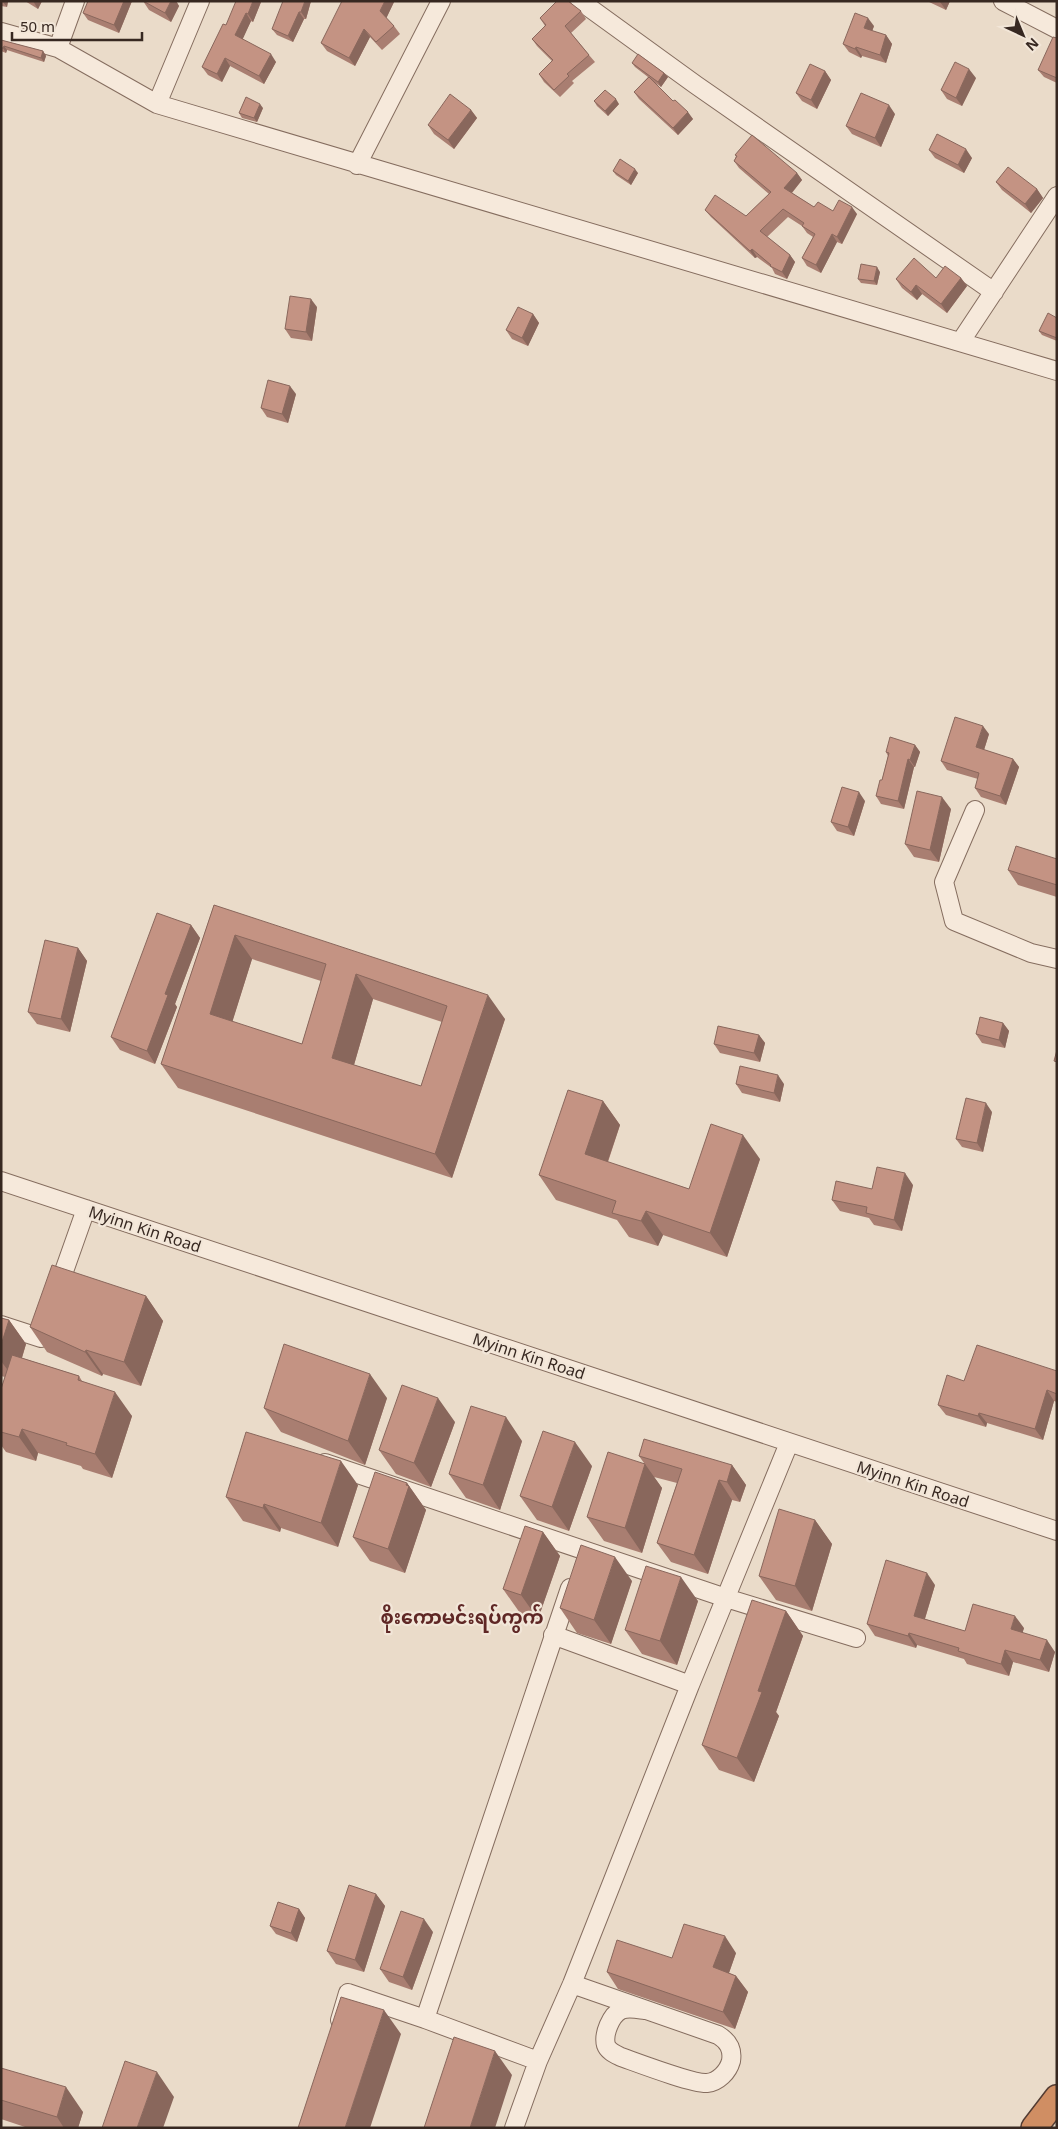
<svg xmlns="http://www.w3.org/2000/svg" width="1058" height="2129" font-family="Georgia,'Noto Sans Myanmar',serif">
<rect width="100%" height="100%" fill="#eadbc9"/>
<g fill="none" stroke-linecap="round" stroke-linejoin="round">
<defs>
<path id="minor" d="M580,1L696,85L994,292
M1003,1L1057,29
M1,32L58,48L157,104L1057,371
M58,48L75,1
M157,104L200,1
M357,165L441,1
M961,341L1057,196
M975,810L944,882L954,921L1031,953L1057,959
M1,1181L1057,1531
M57,1291L86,1209
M1,1325L41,1338L47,1321
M325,1463L726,1598L856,1638
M553,1635L690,1685L789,1443
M572,1984L718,2035C728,2041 733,2049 731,2061C728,2072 718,2082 707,2083C693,2084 638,2063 621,2057C615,2054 608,2051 606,2045C603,2034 611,2015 621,2010C628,2007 637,2009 645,2010
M425,2019L570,1588
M340,2020L348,1993L425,2019L538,2061
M514,2128L538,2061L572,1984L690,1685"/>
<path id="highway" d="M1034,2128L1057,2098"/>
</defs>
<use href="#minor" stroke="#856d5f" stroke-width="20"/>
<use href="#highway" stroke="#533c33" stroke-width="28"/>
<use href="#minor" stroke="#f6e9db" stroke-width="18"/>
<use href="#highway" stroke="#d08e63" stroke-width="25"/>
</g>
<path fill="#a97e71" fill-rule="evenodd" d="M1,1H8L7,7L1,6Z
M25,1H42L38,9Z
M88,1H132L119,33L88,20L83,13Z
M143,1H176L179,6L171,22L149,10Z
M311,1L306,19H304L293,42L277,35L272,29Z
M340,1H394V2L386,18L394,26L400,34L382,50L370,37L355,66L327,51L321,43L342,4Z
M557,1H569L570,3L581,11L586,19L571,33L589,55L595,62L572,81L574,83L560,97L544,82L539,74L552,61L537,46L532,39L545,26L540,18Z
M927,1H950L946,10Z
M261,2L253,22L251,21L242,39L276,62L264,84L230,66L222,82L208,75L202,67L226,25Z
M874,26L872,31L886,35L892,44L886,63L862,56L861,58L849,52L843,44Z
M1057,38V83L1044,77L1038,70Z
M1,40L43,51L46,56L44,62L7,50L6,53L1,51Z
M632,63L664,73L668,77L661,87L651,80L673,101L693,119L678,135L639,99L634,92L648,77L635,67Z
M825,71L831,80L817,109L802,101L796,93Z
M976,78L962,106L947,99L941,90Z
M594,101L619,104L608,116L597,106Z
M263,108L257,122L242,118L239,113Z
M471,110L477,118L454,149L434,134L428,125Z
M895,114L881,147L852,134L846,126Z
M929,150L972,158L964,173L935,158Z
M735,155L797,173L802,180L792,193L814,207L833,211L857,214L842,244L837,242L821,273L807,266L802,258L813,237L807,233L802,226L788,217L767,237L790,255L795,262L787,279L775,274L772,268L757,257L755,258L711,217L705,210L746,216L769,194L739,168L734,161L736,156Z
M613,171L638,173L631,185L616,175Z
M996,182L1037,189L1043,198L1031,213L1002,190Z
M880,272L877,285L861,283L858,279Z
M936,278H961L967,286L947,313L922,294L917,300L902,288L896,279Z
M317,307L312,341L291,338L285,329Z
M533,314L539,323L528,346L512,339L506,330Z
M1057,318V341L1042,335L1039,331Z
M296,394L288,423L267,417L261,408Z
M989,734L984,750L1013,759L1019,767L1006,805L981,797L975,788L978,779L947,770L941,761Z
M915,745L920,752L915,767H914L904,809L881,804L876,796L882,780L888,756L886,752Z
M865,801L854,836L837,831L831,822Z
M951,809L939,862L914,857L905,844Z
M1057,859V897L1018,885L1008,870Z
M214,905L505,1019L452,1178L178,1088L161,1064ZM252,959L321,981L302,1044L232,1022ZM373,999L442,1022L421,1086L354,1065Z
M191,925L200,938L175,1004L177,1007L155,1064L120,1050L111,1037Z
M78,948L87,961L70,1032L37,1024L28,1012Z
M1003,1023L1009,1031L1005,1048L982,1043L976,1034Z
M759,1035L765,1043L760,1062L720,1053L714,1044Z
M736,1084H784L780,1102L742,1093Z
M603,1101L620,1125L608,1162L689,1189L760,1159L727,1257L663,1235L658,1246L629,1237L617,1220L556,1200L539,1175Z
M992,1112L983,1152L962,1147L956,1139Z
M913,1185L902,1231L874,1225L869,1218L840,1211L832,1200L872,1189Z
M146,1296L163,1321L141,1386L103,1374L102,1376L47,1352L30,1327Z
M1,1318L9,1320L26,1344L22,1358L79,1376L82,1381L132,1416L112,1478L83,1469L81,1466L38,1453L36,1461L6,1452L1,1445V1389L5,1377L1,1376Z
M1057,1371V1402L1054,1401L1043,1440L987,1423L986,1427L946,1415L938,1405L964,1381Z
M387,1398L365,1465L281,1432L264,1408Z
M455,1422L431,1487L396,1474L379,1450Z
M522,1441L500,1510L466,1498L449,1474Z
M639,1456L732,1465L746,1485L740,1502L732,1500L708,1574L671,1562L657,1543L677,1483L654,1477L662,1488L642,1553L604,1541L587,1517L644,1463Z
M592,1466L569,1531L537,1520L520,1496Z
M407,1483L426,1510L405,1573L370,1561L353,1537Z
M358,1485L338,1547L281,1528L280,1532L243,1521L226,1497Z
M815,1520L832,1544L812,1611L776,1600L759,1576Z
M543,1532L560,1556L538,1619L520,1613L503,1589Z
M632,1581L611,1644L577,1633L560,1608Z
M935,1585L925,1619L965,1631L1024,1628L1022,1633L1055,1652L1049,1672L1013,1662L1009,1676L967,1664L964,1659L917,1645L916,1648L875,1636L867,1624Z
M698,1601L677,1665L642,1654L625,1630Z
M786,1611L803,1636L776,1712L779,1716L754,1782L719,1770L702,1745Z
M376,1894L385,1906L364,1972L336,1964L327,1951Z
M299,1909L305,1918L297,1942L276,1934L270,1926Z
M433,1932L412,1990L389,1982L380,1969Z
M736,1953L729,1973L736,1976L748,1992L735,2029L618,1989L607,1972L672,1958Z
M1,2068L83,2112L78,2128H28L1,2119Z"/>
<path fill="#89675c" d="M2,1H8L7,7Z
M33,1H42L38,9Z
M124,1H132L119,33L114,25Z
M171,1H176L179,6L171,22L165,13Z
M253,1H260L261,2L253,22L248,14Z
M305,1H311L306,19L301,12Z
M385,1H394V2L386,19L380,11Z
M940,1H950L946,10L940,2Z
M299,12L304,19L293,42L288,36Z
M246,13L251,21L241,43L235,35Z
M868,18L874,26L870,37L864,28Z
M364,29L370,37L355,66L349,58Z
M886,35L892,44L886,63L880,55Z
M4,46L7,50L6,53L3,48Z
M856,47L862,56L861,58L855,49Z
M43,51L46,56L44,62L41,58Z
M271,54L276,62L264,84L259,76Z
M225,58L230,66L222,82L217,74Z
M969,69L976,78L962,106L956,98Z
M825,71L831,80L817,109L811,100Z
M664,73L668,77L661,87L658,82Z
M616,99L619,104L608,116L605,111Z
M260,104L263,108L257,122L254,118Z
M889,105L895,114L881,147L875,138Z
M471,110L477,118L454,149L448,140Z
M688,112L693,119L678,135L673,128Z
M966,149L972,158L964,173L958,165Z
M635,169L638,173L631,185L628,181Z
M797,173L802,180L789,196L784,188Z
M1037,189L1043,198L1031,213L1025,204Z
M852,207L857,214L842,244L837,237Z
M832,234L837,242L821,273L816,265Z
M752,249L757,257L755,258L750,251Z
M790,255L795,262L787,279L782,272Z
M877,267L880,272L877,285L874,281Z
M961,278L967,286L947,313L941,304Z
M916,285L922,294L917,300L911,292Z
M311,299L317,307L312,341L306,332Z
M533,314L539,323L528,346L522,338Z
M290,386L296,394L288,423L282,414Z
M983,726L989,734L982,756L976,747Z
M915,745L920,752L915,767L910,760Z
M908,759L914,767L904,809L898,801Z
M1013,759L1019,767L1006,805L1000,796Z
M859,792L865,801L854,836L848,827Z
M942,797L951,809L939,862L930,850Z
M191,925L200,938L175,1004L177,1007L155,1064L147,1051L165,994Z
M235,935L252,959L227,1039L210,1014Z
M78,948L87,961L70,1032L61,1019Z
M356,974L373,999L349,1082L332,1058Z
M488,995L505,1019L452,1178L435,1154Z
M1003,1023L1009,1031L1005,1048L999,1040Z
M759,1035L765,1043L760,1062L754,1053Z
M778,1075L784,1084L780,1102L774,1093Z
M603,1101L620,1125L602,1178L585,1154Z
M986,1103L992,1112L983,1152L977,1143Z
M743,1135L760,1159L727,1257L710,1233Z
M905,1173L913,1185L902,1231L894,1220Z
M646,1211L663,1235L658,1246L641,1221Z
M146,1296L163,1321L141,1386L124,1362Z
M9,1320L26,1344L15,1380L1,1361V1345Z
M86,1350L103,1374L102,1376L85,1352Z
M370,1374L387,1398L365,1465L348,1441Z
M1047,1390L1054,1401L1043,1440L1035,1429Z
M115,1392L132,1416L112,1478L95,1454Z
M438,1398L455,1422L431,1487L414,1463Z
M979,1413L987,1423L986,1427L978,1416Z
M506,1417L522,1441L500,1510L483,1485Z
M22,1429L38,1453L36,1461L19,1437Z
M575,1442L592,1466L569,1531L552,1507Z
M341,1461L358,1485L338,1547L321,1523Z
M645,1464L662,1488L642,1553L625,1528Z
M732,1465L746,1485L740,1502L727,1482Z
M719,1480L732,1500L708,1574L694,1555Z
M407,1483L426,1510L405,1573L388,1549Z
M264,1504L281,1528L280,1532L263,1508Z
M815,1520L832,1544L812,1611L795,1586Z
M543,1532L560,1556L538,1619L521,1595Z
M615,1557L632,1581L611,1644L594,1620Z
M927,1573L935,1585L922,1628L914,1616Z
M681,1577L698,1601L677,1665L660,1641Z
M786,1611L803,1636L776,1712L779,1716L754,1782L737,1758L758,1691Z
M1015,1616L1024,1628L1020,1641L1011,1629Z
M909,1633L917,1645L916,1648L908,1636Z
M1047,1640L1055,1652L1049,1672L1040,1660Z
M1005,1650L1013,1662L1009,1676L1001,1664Z
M376,1894L385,1906L364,1972L355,1960Z
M299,1909L305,1918L297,1942L291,1933Z
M424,1919L433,1932L412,1990L403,1977Z
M725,1936L736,1953L725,1984L713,1967Z
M736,1976L748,1992L735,2029L723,2012Z
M384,2010L401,2034L370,2128H345Z
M495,2051L512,2075L495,2128H470Z
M157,2072L174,2097L163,2128H137Z
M66,2087L83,2112L78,2128H64L57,2117Z"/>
<path fill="#c49383" stroke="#89675c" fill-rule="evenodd" d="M88,1H124L114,25L83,13Z
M143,1H171L165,13Z
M236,1H253L248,14L246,13L235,35L271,54L259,76L225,58L217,74L202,67L223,24L226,25Z
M283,1H305L301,12H299L288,36L272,29Z
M342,1H385L380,11L394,26L376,42L364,29L349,58L321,43Z
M557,1H568L581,11L565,26L589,55L567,74L569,76L554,90L539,74L553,60L532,39L546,25L540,18Z
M855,13L868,18L864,28L886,35L880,55L856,47L855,49L843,44Z
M1053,37L1057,38V78L1038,70Z
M1,40L43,51L41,58L4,46L3,48H1Z
M638,54L664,73L658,82L632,63Z
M955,62L969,69L956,98L941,90Z
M810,64L825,71L811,100L796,93Z
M649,77L673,101L675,100L688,112L673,128L634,92Z
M605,90L616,99L605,111L594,101Z
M861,93L889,105L875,138L846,126Z
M450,94L471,110L448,140L428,125Z
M246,97L260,104L254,118L239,113Z
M937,134L966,149L958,165L929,150Z
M752,135L797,173L784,188L814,207L818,202L833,211L839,200L852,207L837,237L832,234L816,265L802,258L815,234L802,226L804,223L783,209L760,231L790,255L782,272L770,266L771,265L752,249L750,251L705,210L715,195L746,216L771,192L734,161L737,156L735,155Z
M620,159L635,169L628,181L613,171Z
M1008,167L1037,189L1025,204L996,182Z
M914,258L936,278L945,266L961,278L941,304L916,285L911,292L896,279Z
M861,264L877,267L874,281L858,279Z
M290,296L311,299L306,332L285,329Z
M518,307L533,314L522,338L506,330Z
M1048,313L1057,318V338L1039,331Z
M268,380L290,386L282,414L261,408Z
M955,717L983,726L976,747L1013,759L1000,796L975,788L979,773L941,761Z
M890,737L915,745L910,760L908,759L898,801L876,796L880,780H882L889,753L886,752Z
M842,787L859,792L848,827L831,822Z
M917,791L942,797L930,850L905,844Z
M1016,846L1057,859V885L1008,870Z
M214,905L488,995L435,1154L161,1064ZM235,935L326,964L302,1044L210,1014ZM356,974L447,1006L421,1086L332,1058Z
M157,913L191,925L165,994L168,995L147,1051L111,1037Z
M45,940L78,948L61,1019L28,1012Z
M980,1017L1003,1023L999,1040L976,1034Z
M718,1026L759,1035L754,1053L714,1044Z
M1057,1050V1062L1054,1061Z
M740,1066L778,1075L774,1093L736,1084Z
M568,1090L603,1101L585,1154L689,1189L711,1124L743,1135L710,1233L646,1211L641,1221L612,1213L616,1201L539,1175Z
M966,1098L986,1103L977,1143L956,1139Z
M877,1167L905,1173L894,1220L866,1213L867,1207L832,1200L836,1181L872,1189Z
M52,1265L146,1296L124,1362L86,1350L85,1352L30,1327Z
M1,1318L9,1320L1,1345Z
M284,1344L370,1374L348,1441L264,1408Z
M977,1345L1057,1371V1394L1047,1390L1035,1429L979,1413L978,1416L938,1405L947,1375L964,1381Z
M12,1355L79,1376L78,1380L115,1392L95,1454L66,1445L67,1443L22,1429L19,1437L1,1432V1389Z
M402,1385L438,1398L414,1463L379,1450Z
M471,1406L506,1417L483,1485L449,1474Z
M543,1431L575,1442L552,1507L520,1496Z
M246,1432L341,1461L321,1523L264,1504L263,1508L226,1497Z
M644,1439L732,1465L727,1482L719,1480L694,1555L657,1543L682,1469L639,1456Z
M608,1452L645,1464L625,1528L587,1517Z
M375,1472L407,1483L406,1485L409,1486L388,1549L353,1537Z
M779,1509L815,1520L795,1586L759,1576Z
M525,1526L543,1532L521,1595L503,1589Z
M581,1545L615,1557L594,1620L560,1608Z
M886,1560L927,1573L914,1616L965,1631L973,1604L1015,1616L1011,1629L1047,1640L1040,1660L1005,1650L1001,1664L958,1651L959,1648L909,1633L908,1636L867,1624Z
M646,1566L681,1577L660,1641L625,1630Z
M752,1600L786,1611L758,1691L762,1692L737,1758L702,1745Z
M349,1885L376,1894L355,1960L327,1951Z
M278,1902L299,1909L291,1933L270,1926Z
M401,1911L424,1919L403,1977L380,1969Z
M684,1924L725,1936L713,1967L736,1976L723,2012L607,1972L617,1940L672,1958Z
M341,1997L384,2010L345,2128H298Z
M454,2037L495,2051L470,2128H424Z
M125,2061L157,2072L137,2128H102Z
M1,2068L66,2087L57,2117L1,2100Z"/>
<g text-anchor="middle" stroke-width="4.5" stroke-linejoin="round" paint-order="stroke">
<g font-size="16" fill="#372821" stroke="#f2e6d8">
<text transform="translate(145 1229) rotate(18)" y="6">Myinn Kin Road</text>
<text transform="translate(529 1356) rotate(18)" y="6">Myinn Kin Road</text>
<text transform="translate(913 1484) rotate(18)" y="6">Myinn Kin Road</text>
</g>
<g font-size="19" font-weight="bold" fill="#5f2725" stroke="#f2e6d8">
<text x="462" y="1624">စိုးကောမင်းရပ်ကွက်</text>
</g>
</g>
<rect width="1058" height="2129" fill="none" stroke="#372821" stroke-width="5"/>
<g transform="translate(1023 35) rotate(136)" stroke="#f2e6d8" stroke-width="4" paint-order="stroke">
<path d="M0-4L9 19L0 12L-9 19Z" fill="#372821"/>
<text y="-8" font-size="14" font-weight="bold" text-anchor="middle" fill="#372821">N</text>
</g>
<path d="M12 32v8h130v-8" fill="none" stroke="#372821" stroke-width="2.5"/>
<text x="20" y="32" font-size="15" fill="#372821" stroke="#f2e6d8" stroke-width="4" paint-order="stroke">50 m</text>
</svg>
